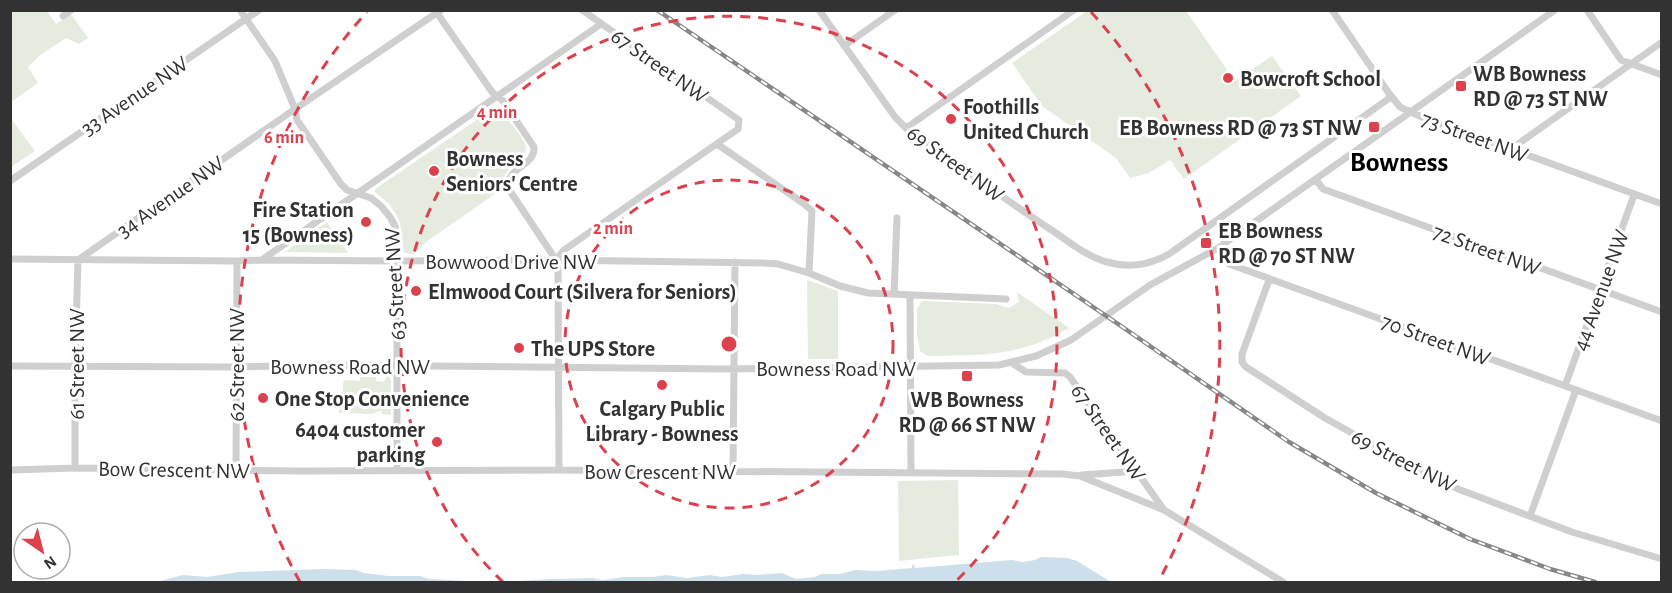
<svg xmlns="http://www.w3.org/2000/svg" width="1672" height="593" font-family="'Alegreya Sans',sans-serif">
<rect width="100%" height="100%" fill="#fff"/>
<path fill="#e5ebdf" d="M11,11H47L56,24L71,14L88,38L79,44L66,38L39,56L28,67L38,83L11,102Z
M1087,11H1186L1235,81L1272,56L1301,96L1184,179L1170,160L1149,173L1130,178L1116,158L1042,106L1012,63Z
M494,108L499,109L502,112C509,122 520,133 525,144C532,160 500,164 502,189L426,242L414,254L404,253L400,223L396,214L390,205L375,192V189Z
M10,117L35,151L11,167H10Z
M327,222L348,253L286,252L290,248Z
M807,280L838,291V359H808Z
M1017,292L1069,328C1022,356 984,355 931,356L926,355L920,351L918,338L917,337V309L921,302L924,301L996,304L1009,308L1019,302Z
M387,374L391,379V396L387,397V406L391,407V415L382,414L381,411L371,414L339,413L340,393L343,392V383L345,380L360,381V377H376V381L384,382Z
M958,480L959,555L899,561L898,481Z"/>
<path fill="#cddfea" d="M1041,557L1067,558L1077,561L1111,582H503L550,579L593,578L602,580L624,577H652L666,575L687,578L710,575L722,577L743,574L757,575L782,573L796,579L814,577L822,574H840L855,570L877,571L912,568V565H914L915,568L1012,560L1023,562L1035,560Z
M322,569L355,570L364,573L389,576H420L430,579L487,582H156L183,575L207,577L239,572Z"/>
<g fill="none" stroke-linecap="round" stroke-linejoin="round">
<path stroke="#cfcfcf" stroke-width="7" d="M240,10L275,61L295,109L297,120L341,184L347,190L371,198L381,206L390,217L395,226L397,261V470
M819,10L895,117L906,128C956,163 1005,200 1056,233C1072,244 1088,257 1107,262C1128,268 1150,265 1169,254L1391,97
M1332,10L1388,92L1400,107L1437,124L1511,149L1662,204
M1587,10L1621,60L1662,75
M437,13L492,92L503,101L534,147C535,167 508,165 508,188L556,260L558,271L559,470
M63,16L71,10
M844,46L895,10
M906,128L1074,10
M717,144L803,203L812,211L809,273
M1511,149L1662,42
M1316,180L1323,189L1662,312
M10,181L259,10
M1218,248L1224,259L1229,264L1662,421
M10,259L237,261L263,260L397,261L556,260L764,263L778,264L809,273L840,286L868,293L1006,299
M263,259L601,24
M556,260L564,250L738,129L739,120L582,10
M1269,280L1242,354V362L1246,367L1325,418L1393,456L1458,489L1572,532L1662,559
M894,294L897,218
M910,295L911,472
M1012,363L1026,372L1065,373L1070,377L1164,510
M10,366L236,367L327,365L722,369L999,365L1036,356L1071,340L1150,285L1218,248L1555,10
M1565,386L1634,195
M75,468V365L78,260L295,109L441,10
M236,469L237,261
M10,470L75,468L301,471L559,470L1063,474L1080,476L1164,510L1283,582
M733,471L735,262
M1082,475L1137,471
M1530,516L1576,390"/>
<defs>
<path id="rail" d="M657,10L1121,326L1289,442L1376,493L1470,539L1550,569L1595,582"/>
</defs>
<use href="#rail" stroke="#878787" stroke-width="4.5"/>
<use href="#rail" stroke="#fff" stroke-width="2" stroke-dasharray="7" stroke-linecap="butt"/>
</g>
<g fill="none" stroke="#db424d" stroke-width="3" stroke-dasharray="10 8">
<circle cx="729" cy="344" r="164"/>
<path d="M503 582A328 328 0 1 1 955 582"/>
<path d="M300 582A491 491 0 0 1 367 12M1091 12A491 491 0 0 1 1158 582"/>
</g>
<g fill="#db424d" stroke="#fff" stroke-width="2">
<circle cx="1228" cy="78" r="6"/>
<rect x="1455" y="80" width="12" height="12" rx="3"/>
<circle cx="951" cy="119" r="6"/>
<rect x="1368" y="121" width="12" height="12" rx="3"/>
<circle cx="434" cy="171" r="6"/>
<circle cx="366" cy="222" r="6"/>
<rect x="1200" y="237" width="12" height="12" rx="3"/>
<circle cx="416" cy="291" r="6"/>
<circle cx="519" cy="348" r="6"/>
<rect x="961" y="370" width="12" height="12" rx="3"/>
<circle cx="662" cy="385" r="6"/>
<circle cx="263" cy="398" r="6"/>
<circle cx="437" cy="442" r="6"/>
</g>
<g text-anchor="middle" stroke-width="6" stroke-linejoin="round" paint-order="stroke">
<g font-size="22" fill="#323232" stroke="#fff">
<text transform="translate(660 65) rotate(35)" y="8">67 Street NW</text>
<text transform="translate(134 95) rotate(-34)" y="8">33 Avenue NW</text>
<text transform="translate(1475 136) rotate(20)" y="8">73 Street NW</text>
<text transform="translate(956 163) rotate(36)" y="8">69 Street NW</text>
<text transform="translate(170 196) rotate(-35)" y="8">34 Avenue NW</text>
<text transform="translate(1487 249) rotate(20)" y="8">72 Street NW</text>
<text x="511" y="269">Bowwood Drive NW</text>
<text transform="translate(394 284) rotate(-93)" y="8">63 Street NW</text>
<text transform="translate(1600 290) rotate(-70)" y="8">44 Avenue NW</text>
<text transform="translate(1436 339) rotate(20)" y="8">70 Street NW</text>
<text transform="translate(76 364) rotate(-90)" y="8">61 Street NW</text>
<text transform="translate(236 365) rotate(-90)" y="8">62 Street NW</text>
<text x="350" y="374">Bowness Road NW</text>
<text x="836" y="376">Bowness Road NW</text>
<text transform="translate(1109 432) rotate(55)" y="8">67 Street NW</text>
<text transform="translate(1404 460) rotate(27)" y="8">69 Street NW</text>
<text transform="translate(174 469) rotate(1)" y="8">Bow Crescent NW</text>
<text x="660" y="479">Bow Crescent NW</text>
</g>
<g font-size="22" font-weight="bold" fill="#323232" stroke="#fff" text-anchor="start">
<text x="1473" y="81">WB Bowness<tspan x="1473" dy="25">RD @ 73 ST NW</tspan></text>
<text x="1240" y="86">Bowcroft School</text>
<text x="963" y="114">Foothills<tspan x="963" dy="25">United Church</tspan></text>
<text x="1362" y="135" text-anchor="end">EB Bowness RD @ 73 ST NW</text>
<text x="446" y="166">Bowness<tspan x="446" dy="25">Seniors' Centre</tspan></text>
<text x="354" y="217" text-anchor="end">Fire Station<tspan x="354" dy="25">15 (Bowness)</tspan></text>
<text x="1218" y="238">EB Bowness<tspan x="1218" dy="25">RD @ 70 ST NW</tspan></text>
<text x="428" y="299">Elmwood Court (Silvera for Seniors)</text>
<text x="531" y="356">The UPS Store</text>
<text x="275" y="406">One Stop Convenience</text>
<text x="967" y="407" text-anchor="middle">WB Bowness<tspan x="967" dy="25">RD @ 66 ST NW</tspan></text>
<text x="662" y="416" text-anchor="middle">Calgary Public<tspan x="662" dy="25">Library - Bowness</tspan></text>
<text x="425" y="437" text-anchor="end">6404 customer<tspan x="425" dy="25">parking</tspan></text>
</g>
<g font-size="28" font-weight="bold" fill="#000" stroke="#fff">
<text x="1399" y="171">Bowness</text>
</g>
</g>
<circle cx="729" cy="344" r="9" fill="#db424d" stroke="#fff" stroke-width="3"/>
<g font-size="18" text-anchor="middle" font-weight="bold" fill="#db424d" stroke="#fff" stroke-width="6" stroke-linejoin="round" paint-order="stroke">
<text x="497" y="118">4 min</text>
<text x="284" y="143">6 min</text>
<text x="613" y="234">2 min</text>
</g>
<rect width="1672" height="593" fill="none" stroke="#323232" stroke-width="24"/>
<g transform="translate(42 551) rotate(145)"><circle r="28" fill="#ffffff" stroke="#adadad" stroke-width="1.5"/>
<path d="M0-4.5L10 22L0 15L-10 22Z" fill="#db424d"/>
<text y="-9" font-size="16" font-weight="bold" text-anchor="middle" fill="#323232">N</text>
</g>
</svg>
